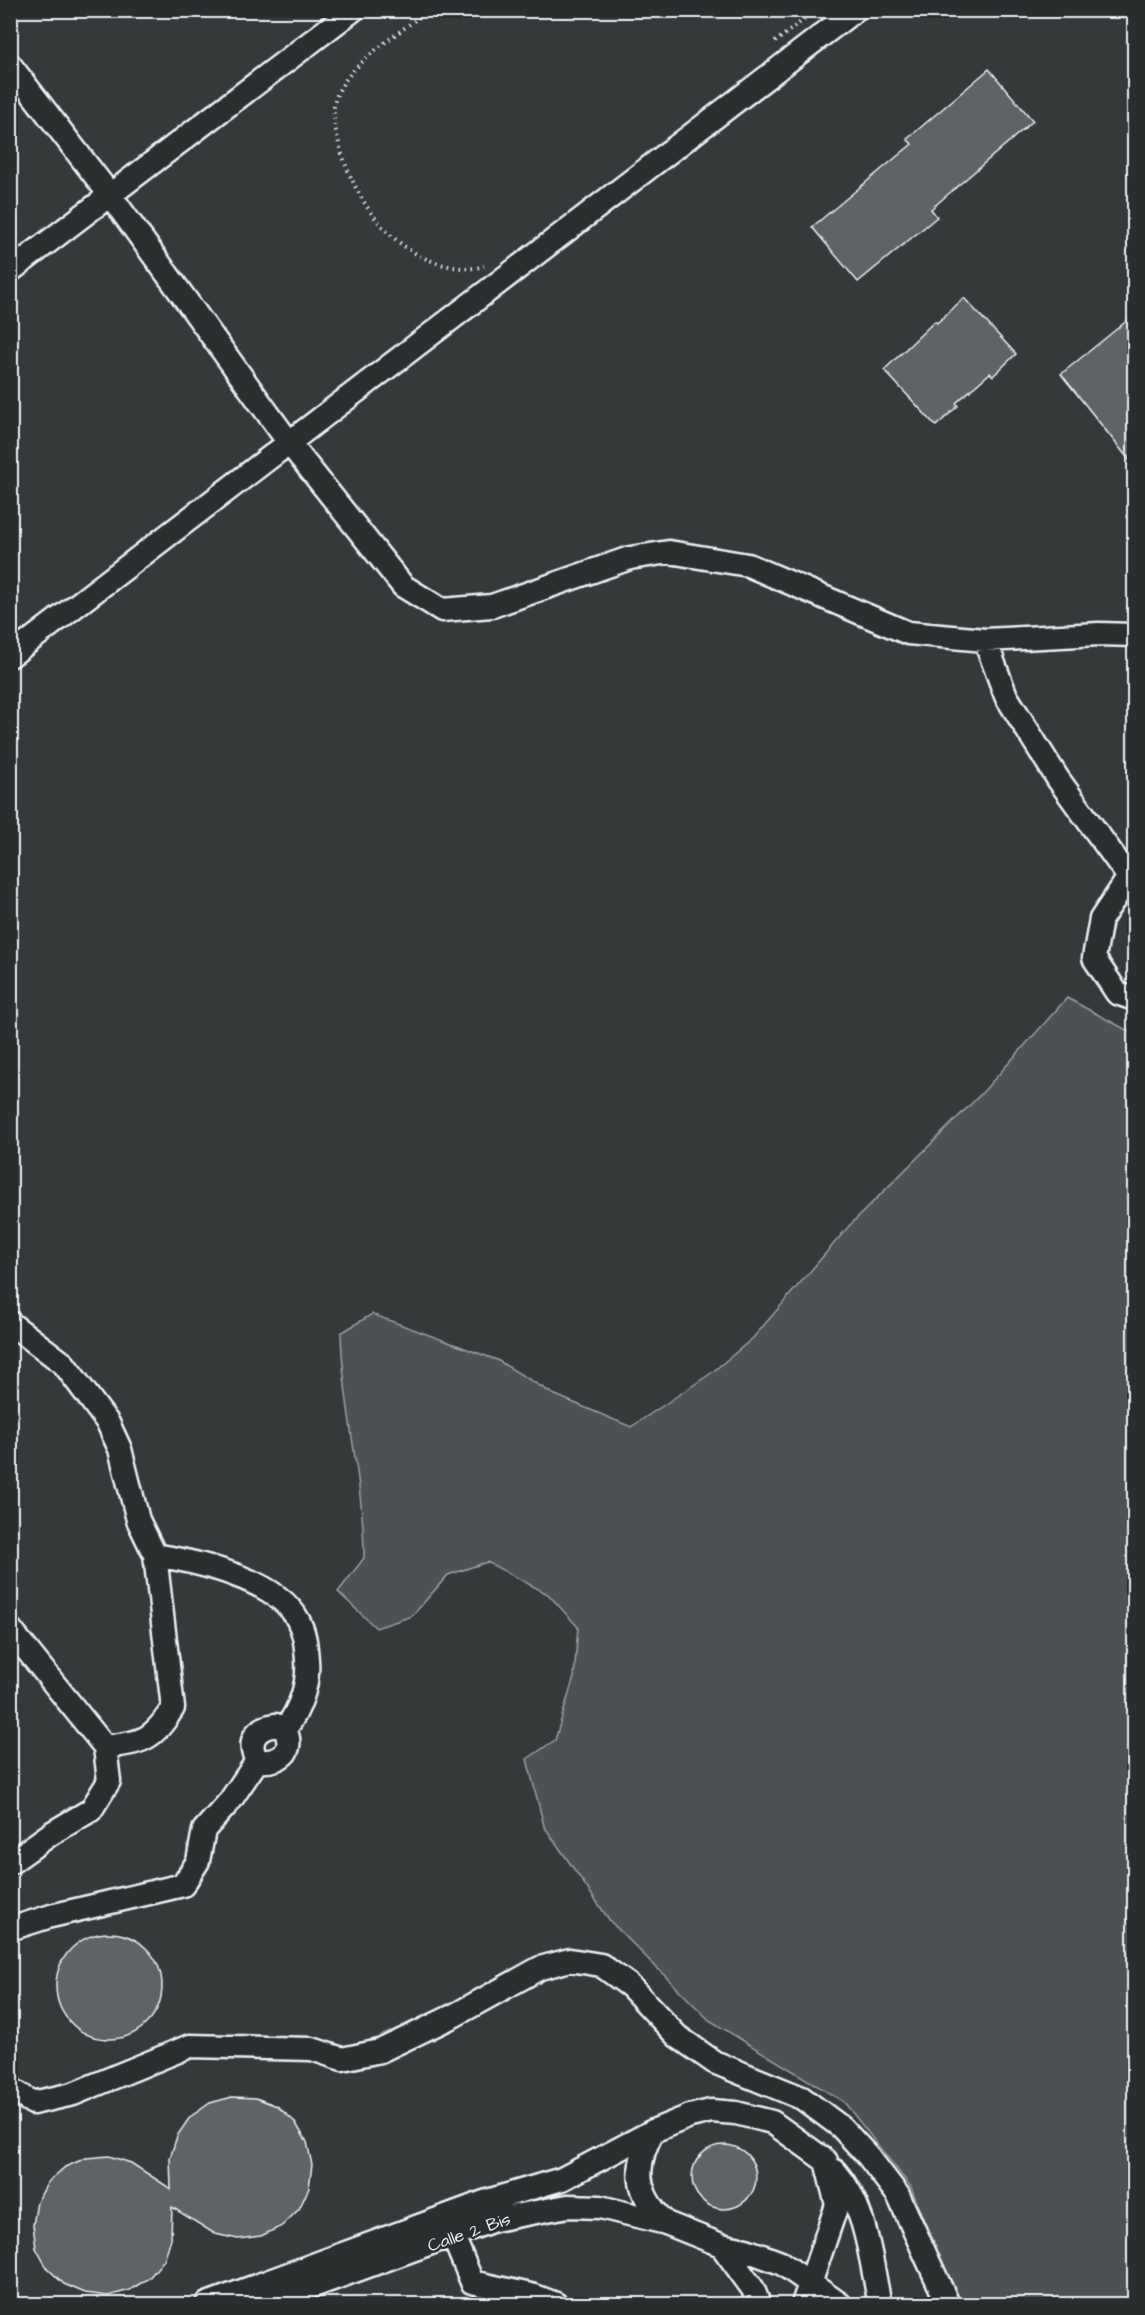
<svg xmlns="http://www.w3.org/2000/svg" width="1145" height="2315" font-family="'Architects Daughter',sans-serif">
<rect width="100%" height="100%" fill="#35393a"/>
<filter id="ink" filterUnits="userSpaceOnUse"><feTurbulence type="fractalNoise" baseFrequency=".0167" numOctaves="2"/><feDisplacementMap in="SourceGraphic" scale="12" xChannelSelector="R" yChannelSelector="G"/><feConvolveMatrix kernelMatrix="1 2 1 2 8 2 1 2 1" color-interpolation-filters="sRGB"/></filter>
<g filter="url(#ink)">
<path fill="#4d5152" stroke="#9aa1a5" stroke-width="1.5" d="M1067,998L1134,1034V2304H964L949,2287L911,2187L844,2102L709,2020L610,1921L544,1826L527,1759L555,1740L574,1677L578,1627L548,1594L487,1562L448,1575L412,1616L376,1628L338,1592L364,1558C364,1482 343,1409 341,1333L372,1314L497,1360L553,1394L631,1427L710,1374L753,1338L849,1226L982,1093Z"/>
<path fill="#5f6365" stroke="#e8f1f8" stroke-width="1.5" d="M989,69L1033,121L931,209L937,217L858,282L812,227L912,144L907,139Z
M964,298L1016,354L993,376L990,373L956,403L958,406L936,426L884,370L935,321L937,323Z
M1134,315V466L1061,374Z
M56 1986a53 53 0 1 1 106 0a53 53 0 1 1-106 0Z
M232,2097L256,2098L277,2106L295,2122L307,2142L312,2165L309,2188L299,2209L282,2226L261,2236L238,2239L215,2234L172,2207L171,2239L164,2260L149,2278L130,2290L108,2296L85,2293L64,2284L47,2268L36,2248L33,2225L37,2202L48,2182L65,2167L86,2158L109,2156L131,2163L171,2189L170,2158L177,2136L190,2117L210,2103Z
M692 2177a32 32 0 1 1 64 0a32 32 0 1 1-64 0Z"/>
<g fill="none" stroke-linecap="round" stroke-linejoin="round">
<defs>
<path id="minor" d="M10,65L110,195L290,444L403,586L442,610L492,606L630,558L669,552L748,565L908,633L985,640L1099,634L1134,635
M10,271L353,10
M985,640L1006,696L1058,779L1134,884
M10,656L855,10
M1129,877L1101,919L1094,958L1117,993L1134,999
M10,1323L64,1364L108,1423L120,1449L138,1520L155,1555C197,1562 277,1579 298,1620C305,1633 306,1646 307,1660C309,1684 300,1710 285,1729
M10,1629L105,1747L109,1781L91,1810L52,1833L10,1863
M276,1725L285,1729C296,1753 279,1763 257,1761C247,1742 254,1728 276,1725Z
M105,1747C143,1742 152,1741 173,1708L155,1555
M10,1929L51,1916L183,1885L198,1861L204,1830L230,1801L257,1761
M10,2088L33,2103L73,2094L190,2046L312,2049L342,2059L380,2051L455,2015L540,1968L570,1960L601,1965L630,1986L677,2036L714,2062L802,2098L841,2127L868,2156L898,2195L948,2304
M653,2131C633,2167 636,2195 666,2223
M835,2171C867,2207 870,2259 880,2304
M453,2236L472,2282L535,2296L556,2304
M721,2245L753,2289L759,2304
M207,2304L487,2201L562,2179L653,2131L690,2116L711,2111L736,2113L772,2122L826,2161L837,2205L803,2304
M264,2304L494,2220L568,2206L600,2207L666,2223L721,2245L746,2250L781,2263L840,2304"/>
</defs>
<use href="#minor" stroke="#e8f1f8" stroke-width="27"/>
<path stroke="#e8f1f8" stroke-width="4" stroke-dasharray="1.5 4.5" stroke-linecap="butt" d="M429,10C402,31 343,67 335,101C331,118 337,135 341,151C357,202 390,251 444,265C457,268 471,270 484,266
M775,42L816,10"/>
<use href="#minor" stroke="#2a2d2e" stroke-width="22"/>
</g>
</g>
<g text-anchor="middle" stroke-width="4.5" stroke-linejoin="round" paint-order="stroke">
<g font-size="18" fill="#e8f1f8" stroke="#2a2d2e">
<text transform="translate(469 2232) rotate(-19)" y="6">Calle 2 Bis</text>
</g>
</g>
<rect width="1145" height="2315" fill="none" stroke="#2a2d2e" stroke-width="36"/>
<rect x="18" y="18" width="1109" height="2279" fill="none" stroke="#e8f1f8" stroke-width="2" filter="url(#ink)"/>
</svg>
